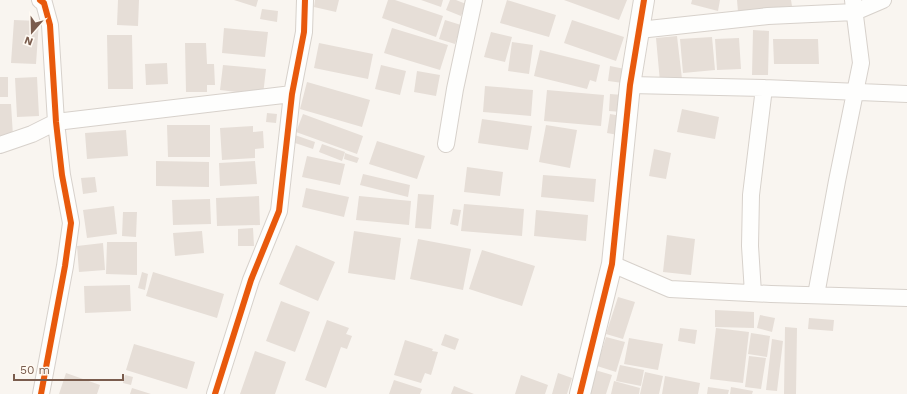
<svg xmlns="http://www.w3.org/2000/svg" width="907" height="394" font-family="'Work Sans',sans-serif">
<rect width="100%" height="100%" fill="#f9f5f0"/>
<path fill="#e6ded7" d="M118,0H139L138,26L117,25Z
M234,0H258L256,7Z
M315,0H339L336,12L314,7Z
M388,0H395L443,16L436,37L382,18Z
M421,0H443L441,7Z
M450,0H456L466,4L461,16L446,10Z
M507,0L556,15L549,37L500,23Z
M564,0H627L619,20Z
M692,0H720L718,11L691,4Z
M737,0H791L792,6L738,12Z
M262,9L278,11L277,22L260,19Z
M14,20L39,21L36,64L11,63Z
M445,20L461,25L455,44L439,39Z
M572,20L624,37L616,61L564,43Z
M224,28L268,32L265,57L222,53Z
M392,28L448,45L440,70L384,53Z
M753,30L769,31L768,75H752Z
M491,32L512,37L505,62L484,57Z
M107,35H132L133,89H108Z
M677,36L682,79L660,82L656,38Z
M712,37L715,70L683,73L680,39Z
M739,38L741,69L717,70L715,39Z
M773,39H818L819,64H774Z
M512,42L533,45L529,74L508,71Z
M185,43H206L207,64H214L215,85H207V92H186Z
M319,43L373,54L368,79L314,68Z
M540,50L600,65L596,82L590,80L587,89L534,76Z
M167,63L168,84L146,85L145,64Z
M223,65L266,69L263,95L220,90Z
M381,65L406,71L400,95L375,89Z
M610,66L625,69L623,83L608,81Z
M417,71L440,75L436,96L414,92Z
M0,77H8V97H0Z
M37,77L39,116L17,117L15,78Z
M307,82L370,100L362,127L300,109Z
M485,86L533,90L531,116L483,112Z
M547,90L604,95L601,126L544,121Z
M610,94L623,95L621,112L609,111Z
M0,104H11L13,136L0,137Z
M682,109L719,117L715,139L677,132Z
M267,113L277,114L276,123L266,122Z
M303,114L363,136L357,154L296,132Z
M610,114L621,116L618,135L607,133Z
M482,119L532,126L528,150L478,143Z
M167,125H210V157H168Z
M546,125L577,130L570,168L539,162Z
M253,126V132L263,131L264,148L255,149V158L222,160L220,128Z
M126,130L128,156L87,159L85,133Z
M292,134L315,142L313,149L289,141Z
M377,141L425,156L417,179L369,164Z
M322,144L345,152L342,161L319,152Z
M654,149L671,153L666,179L649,176Z
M345,153L359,158L357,163L344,159Z
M307,156L345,164L340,185L302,177Z
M156,161L209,162V187L156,186Z
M255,161L257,184L220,186L219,163Z
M467,167L503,172L500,196L464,192Z
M363,174L410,185L408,197L360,185Z
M543,175L596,179L594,202L541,197Z
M95,177L97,192L83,194L81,178Z
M306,188L349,197L344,217L302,207Z
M418,194L434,195L431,229L415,228Z
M259,196L260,225L217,226L216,198Z
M359,196L411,201L409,225L356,220Z
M210,199L211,224L173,225L172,200Z
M464,204L524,209L522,236L461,231Z
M114,206L117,234L87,238L83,210Z
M453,209L461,210L458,226L450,224Z
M536,210L588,215L586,241L534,236Z
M123,212H137L136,237L122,236Z
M253,228L254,246H238V229Z
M202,231L204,253L175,256L173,233Z
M354,231L401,238L395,280L348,273Z
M667,235L695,239L691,275L663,272Z
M418,239L471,249L463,290L410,279Z
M107,242H137V275L106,274Z
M103,243L105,270L79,272L77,246Z
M296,245L335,262L318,301L279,284Z
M482,250L535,266L522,306L469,289Z
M142,272L148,274L145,290L138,288Z
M153,272L224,294L217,318L146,296Z
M130,285L131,311L85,313L84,286Z
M618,297L635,302L623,339L606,334Z
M281,301L310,312L295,352L266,341Z
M715,310L754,312V328L715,327Z
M760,315L775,318L772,332L757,328Z
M809,318L834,320L833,331L808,329Z
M327,320L349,328L346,334L352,336L347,349L341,347L326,388L305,380Z
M785,327L797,328L796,394H784Z
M680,328L697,330L695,344L678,341Z
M716,328L749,332L743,383L710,379Z
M751,333L770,336L767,357L748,354Z
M445,334L459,339L455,350L441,345Z
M606,337L625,342L616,372L597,366Z
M629,338L663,344L658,370L624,364Z
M772,339L783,341L777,391L766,390Z
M405,340L433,349L432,351L438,352L431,375L425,373L421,383L394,375Z
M134,344L195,362L187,389L126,370Z
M255,351L286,362L275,394H240Z
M749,356L766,358L761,389L745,387Z
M620,365L644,370L641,386L616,381Z
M595,370L612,375L606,394H589Z
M645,372L663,376L659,394H640Z
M66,373L100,385L97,394H59Z
M558,373L572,378L567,394H552Z
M125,375L133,377L131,385L123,383Z
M521,375L548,385L545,394H515Z
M665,376L700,383L698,394H662Z
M394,380L422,389L420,394H389Z
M614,381L640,388L639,394H611Z
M454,386L474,394H451Z
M708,387L729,390L728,394H707Z
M731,387L753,391L752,394H730Z
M132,388L151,394H130Z"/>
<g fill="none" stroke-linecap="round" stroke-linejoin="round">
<defs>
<path id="minor" d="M40,0L44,3L50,25L56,122L62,175L71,223L65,266L41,394
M639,30L768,16L855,12L883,0
M630,85L764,88L907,94
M446,144L455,89L474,0
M0,145L32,134L56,122L292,94
M612,264L670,289L771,294L907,298
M753,293L750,246L751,195L764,88
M816,295L837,181L861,63L853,0
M215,394L251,280L279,211L292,94L304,32L305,0"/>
<path id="tertiary" d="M580,394L612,264L630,85L644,0"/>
</defs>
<use href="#minor" stroke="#d7d1cb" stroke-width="18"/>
<use href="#tertiary" stroke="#d7d1cb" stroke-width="22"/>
<use href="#minor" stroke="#fefefd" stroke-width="16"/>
<use href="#tertiary" stroke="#fefefd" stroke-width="20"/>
<defs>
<path id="cycleway" d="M40,0L44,3L50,25L56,122L62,175L71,223L65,266L41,394
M215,394L251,280L279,211L292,94L304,32L305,0
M580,394L612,264L630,85L644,0"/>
</defs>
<use href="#cycleway" stroke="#fffaf3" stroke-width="8"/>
<use href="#cycleway" stroke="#e8590c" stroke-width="6"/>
</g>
<g transform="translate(32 32) rotate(200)" stroke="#fffaf3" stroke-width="3" paint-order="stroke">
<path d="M0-3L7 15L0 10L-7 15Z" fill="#7a5c4d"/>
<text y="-6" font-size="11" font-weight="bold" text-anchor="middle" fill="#7a5c4d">N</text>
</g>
<path d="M14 374v6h109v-6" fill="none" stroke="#7a5c4d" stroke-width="2"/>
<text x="20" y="374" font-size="12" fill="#7a5c4d" stroke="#fffaf3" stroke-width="3" paint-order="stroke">50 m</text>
</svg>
